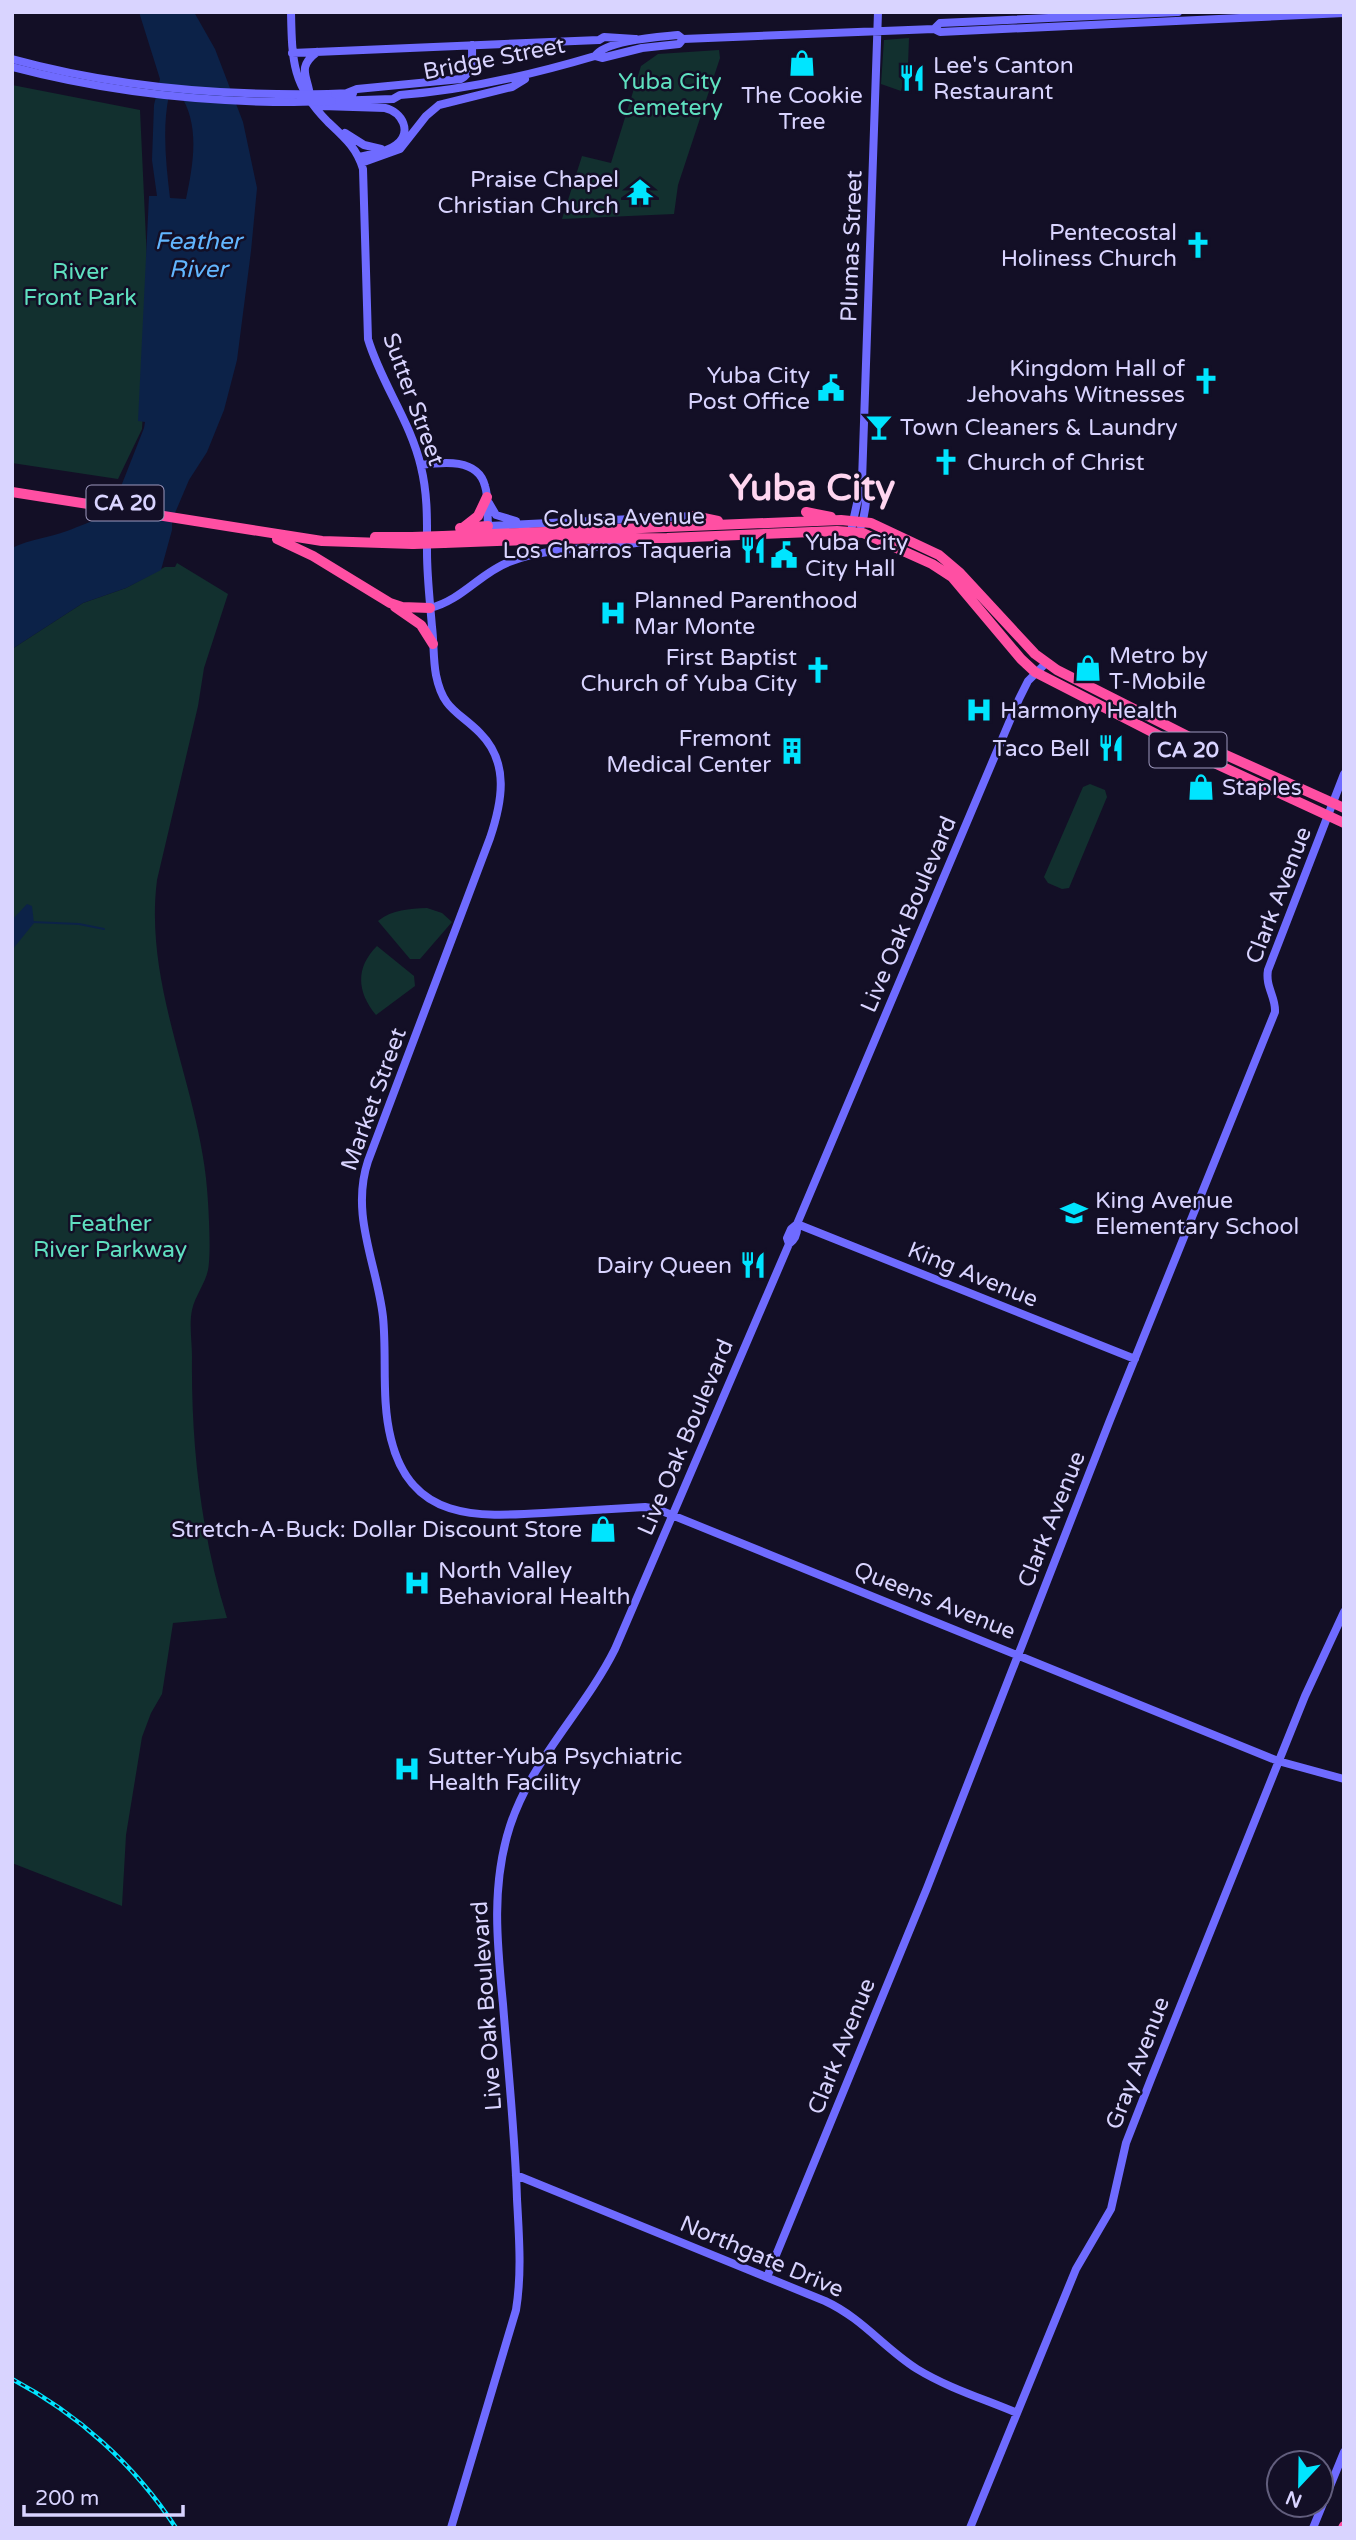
<svg xmlns="http://www.w3.org/2000/svg" width="1356" height="2540" font-family="'Varela Round',sans-serif">
<rect width="100%" height="100%" fill="#130f26"/>
<path fill="#12302f" d="M909,38L908,65L901,91L881,84L884,40Z
M719,50L720,58L678,185L674,214L562,219L582,156L611,163L641,66L658,54Z
M12,85L140,110L149,304L142,429L118,479L12,463Z
M177,563L228,594L204,668L198,706L157,880C143,991 203,1093 208,1202C209,1219 211,1254 208,1270C205,1284 195,1296 192,1310C189,1324 192,1342 192,1357C191,1444 201,1535 227,1618L173,1623L162,1694L151,1713L142,1737L126,1835L122,1906L12,1863V649L83,603L126,588L165,567H175Z
M1090,784L1105,790L1107,797L1069,888L1062,889L1048,883L1044,877L1083,787Z
M427,908L442,913L452,922L420,959H410L378,921C393,909 409,909 427,908Z
M377,946L414,976L415,986L376,1015C357,992 355,968 377,946Z"/>
<path fill="#0c2248" fill-rule="evenodd" d="M139,12H194L215,49L243,122L257,188L251,251L237,360L224,410L207,452L189,480L172,520V530L161,570L126,588L83,603L12,649V548C30,539 49,538 67,531C80,526 91,521 105,517L120,489L144,428L145,422L138,421L149,196H157L152,160L154,105L160,79ZM179,93C201,124 193,165 186,199L170,198C166,164 162,128 169,95Z
M27,904L32,906L34,923L12,950V920Z"/>
<g fill="none" stroke-linecap="round" stroke-linejoin="round">
<path stroke="#0c2248" stroke-width="2" d="M32,922L79,924L104,929"/>
<path stroke="#6f6bff" stroke-width="8" d="M291,12C292,60 292,86 328,122C344,137 357,148 363,169L368,339C381,383 411,422 421,467C428,495 427,523 427,552C427,577 430,602 432,627C434,643 433,659 436,675C443,710 458,711 480,733C510,763 502,802 490,838L368,1161C350,1215 377,1264 383,1317C387,1357 381,1400 391,1439C411,1521 477,1517 544,1513C578,1511 612,1509 645,1507L657,1509L1278,1761L1344,1779
M934,29L940,23L1178,12
M292,53L599,40L604,37L635,39
M595,56C606,40 659,37 678,35L683,39L934,29L940,32L1344,13
M12,67C103,91 199,102 293,102
M347,93L357,89L461,79C474,72 472,58 472,45
M328,94L353,93
M310,96C308,76 296,68 317,52
M332,101L393,99L400,95C467,90 531,75 595,56L602,58L642,48L679,44L683,39
M322,106L385,108C402,112 413,132 396,145C386,153 371,154 359,157
M345,133L364,145L381,149
M361,163L400,149L426,116L439,105L512,87L525,79
M421,465C443,462 478,458 485,486C489,498 487,513 488,526L694,516
M489,503L496,515L516,521
M852,526L862,481L878,12
M861,526C866,511 868,494 862,481
M430,608C462,600 480,573 509,562C551,546 600,549 643,542
M797,1224L1135,1359
M789,1244L787,1238L791,1229L797,1224
M516,2175L825,2301C862,2318 884,2348 917,2369C948,2388 984,2399 1017,2413
M767,2277L927,1888L1110,1420L1275,1012C1276,997 1265,987 1268,970L1344,774
M451,2528L516,2310C522,2273 519,2237 517,2199C515,2134 508,2069 503,2004C497,1943 491,1885 510,1826C532,1759 584,1711 615,1649L789,1244C796,1239 798,1233 797,1224L1019,699L1028,681L1046,663
M970,2528L1076,2269L1111,2209L1126,2143L1151,2079L1305,1696L1344,1612
M1313,2528L1344,2452"/>
<path stroke="#ff4fa3" stroke-width="10" d="M12,492L322,541L413,544
M806,512L831,517
M694,516L718,521
M464,527L478,516L487,497
M460,528L488,526
M443,536L841,520L871,523L939,555L959,572L1035,654L1057,670L1217,751L1344,808
M375,537H412
M277,539L313,556L390,603L402,607L430,608
M444,543L554,539L667,538L837,531L863,533L932,564L952,577L1021,659L1035,672L1197,755L1344,823
M395,607L421,625L433,644
M1343,2528L1344,2526"/>
<defs>
<path id="rail" d="M12,2379C78,2414 135,2465 176,2528"/>
</defs>
<use href="#rail" stroke="#00e5ff" stroke-width="4.5"/>
<use href="#rail" stroke="#130f26" stroke-width="2" stroke-dasharray="5" stroke-linecap="butt"/>
<path stroke="#6f6bff" stroke-width="8" d="M12,59C114,87 222,96 328,94
M293,102L332,101"/>
<path stroke="#ff4fa3" stroke-width="10" d="M412,537L443,536
M413,544L444,543"/>
</g>
<defs>
<symbol id="shop-bare" viewBox="-9 -9 18 18"><path d="M-5-2.5h2.3a2.7 3.5 0 0 1 5.4 0H5L5.5 6h-11ZM-1.5-2.5h3a1.5 2.3 0 0 0-3 0Z" fill="#00e5ff" stroke="#130f26" stroke-width="2.5" paint-order="stroke"/></symbol>
<symbol id="restaurant-bare" viewBox="-9 -9 18 18"><path d="M-5-6h1v4h1v-4h1v4h1v-4h1v5L-1.5 .5V6h-2V.5L-5-1ZM5-6V6H3V1.5H1.5Q1.5-4 5-6Z" fill="#00e5ff" stroke="#130f26" stroke-width="2.5" paint-order="stroke"/></symbol>
<symbol id="temple-bare" viewBox="-9 -9 18 18"><path d="M0-6L5-2H3V0L6.5 2.5H4V6H1.5V3h-3V6H-4V2.5H-6.5L-3 0V-2H-5Z" fill="#00e5ff" stroke="#130f26" stroke-width="2.5" paint-order="stroke"/></symbol>
<symbol id="church-bare" viewBox="-9 -9 18 18"><path d="M-1.2-6h2.4v3.5h3.3v2.4h-3.3V6h-2.4V-.1h-3.3v-2.4h3.3Z" fill="#00e5ff" stroke="#130f26" stroke-width="2.5" paint-order="stroke"/></symbol>
<symbol id="civic-bare" viewBox="-9 -9 18 18"><path d="M-.6-6.5H3V-4.5H.6V-3L4-1V1h2V6H-6V1h2V-1L-.6-3ZM-1.2 2.5V6h2.4V2.5Z" fill="#00e5ff" stroke="#130f26" stroke-width="2.5" paint-order="stroke"/></symbol>
<symbol id="bar-bare" viewBox="-9 -9 18 18"><path d="M-6-5H6L.8 .8V4.5H3.5V6h-7V4.5H-.8V.8Z" fill="#00e5ff" stroke="#130f26" stroke-width="2.5" paint-order="stroke"/></symbol>
<symbol id="hospital-bare" viewBox="-9 -9 18 18"><path d="M-5-5h3v3.5h4V-5h3V5h-3V1.5h-4V5h-3Z" fill="#00e5ff" stroke="#130f26" stroke-width="2.5" paint-order="stroke"/></symbol>
<symbol id="building-bare" viewBox="-9 -9 18 18"><path d="M-4-6H4V6H1V3H-1V6H-4ZM-2.5-4.3h1.7v1.8h-1.7ZM.8-4.3h1.7v1.8H.8ZM-2.5-1h1.7V.8h-1.7ZM.8-1h1.7V.8H.8Z" fill="#00e5ff" stroke="#130f26" stroke-width="2.5" paint-order="stroke"/></symbol>
<symbol id="school-bare" viewBox="-9 -9 18 18"><path d="M0-5L7-2L0 1L-7-2ZM-4 1L0 2.5L4 1V4Q0 6-4 4Z" fill="#00e5ff" stroke="#130f26" stroke-width="2.5" paint-order="stroke"/></symbol>
</defs>
<g fill-rule="evenodd">
<use href="#shop-bare" x="783" y="44" width="38" height="38"/>
<use href="#restaurant-bare" x="893" y="59" width="38" height="38"/>
<use href="#temple-bare" x="621" y="173" width="38" height="38"/>
<use href="#church-bare" x="1179" y="226" width="38" height="38"/>
<use href="#church-bare" x="1187" y="362" width="38" height="38"/>
<use href="#civic-bare" x="812" y="369" width="38" height="38"/>
<use href="#bar-bare" x="860" y="408" width="38" height="38"/>
<use href="#church-bare" x="927" y="443" width="38" height="38"/>
<use href="#restaurant-bare" x="734" y="531" width="38" height="38"/>
<use href="#civic-bare" x="765" y="536" width="38" height="38"/>
<use href="#hospital-bare" x="594" y="594" width="38" height="38"/>
<use href="#shop-bare" x="1069" y="649" width="38" height="38"/>
<use href="#church-bare" x="799" y="651" width="38" height="38"/>
<use href="#hospital-bare" x="960" y="691" width="38" height="38"/>
<use href="#restaurant-bare" x="1092" y="729" width="38" height="38"/>
<use href="#building-bare" x="773" y="732" width="38" height="38"/>
<use href="#shop-bare" x="1182" y="768" width="38" height="38"/>
<use href="#school-bare" x="1055" y="1194" width="38" height="38"/>
<use href="#restaurant-bare" x="734" y="1246" width="38" height="38"/>
<use href="#shop-bare" x="584" y="1510" width="38" height="38"/>
<use href="#hospital-bare" x="398" y="1564" width="38" height="38"/>
<use href="#hospital-bare" x="388" y="1750" width="38" height="38"/>
</g>
<g text-anchor="middle" stroke-width="5" stroke-linejoin="round" paint-order="stroke">
<g fill="#130f26" stroke="#9e99be" stroke-width="2">
<rect x="86.5" y="485.5" width="77" height="35" rx="5"/>
<rect x="1149.5" y="732.5" width="77" height="35" rx="5"/>
</g>
<g font-size="21" font-weight="bold" fill="#d9d4ff">
<text x="125" y="510">CA 20</text>
<text x="1188" y="757">CA 20</text>
</g>
<g font-size="23" fill="#d9d4ff" stroke="#130f26">
<text transform="translate(494 58) rotate(-11)" y="8">Bridge Street</text>
<text transform="translate(851 246) rotate(-88)" y="8">Plumas Street</text>
<text transform="translate(414 399) rotate(70)" y="8">Sutter Street</text>
<text transform="translate(624 517) rotate(-1)" y="8">Colusa Avenue</text>
<text transform="translate(1278 895) rotate(-69)" y="8">Clark Avenue</text>
<text transform="translate(908 914) rotate(-67)" y="8">Live Oak Boulevard</text>
<text transform="translate(373 1099) rotate(-70)" y="8">Market Street</text>
<text transform="translate(973 1274) rotate(22)" y="8">King Avenue</text>
<text transform="translate(685 1437) rotate(-67)" y="8">Live Oak Boulevard</text>
<text transform="translate(1051 1519) rotate(-68)" y="8">Clark Avenue</text>
<text transform="translate(935 1600) rotate(22)" y="8">Queens Avenue</text>
<text transform="translate(486 2006) rotate(-94)" y="8">Live Oak Boulevard</text>
<text transform="translate(841 2046) rotate(-68)" y="8">Clark Avenue</text>
<text transform="translate(1137 2063) rotate(-69)" y="8">Gray Avenue</text>
<text transform="translate(762 2256) rotate(23)" y="8">Northgate Drive</text>
</g>
<g font-size="23" fill="#d9d4ff" stroke="#130f26" text-anchor="start">
<text x="933" y="73">Lee's Canton<tspan x="933" dy="26">Restaurant</tspan></text>
<text x="802" y="103" text-anchor="middle">The Cookie<tspan x="802" dy="26">Tree</tspan></text>
<text x="619" y="187" text-anchor="end">Praise Chapel<tspan x="619" dy="26">Christian Church</tspan></text>
<text x="1177" y="240" text-anchor="end">Pentecostal<tspan x="1177" dy="26">Holiness Church</tspan></text>
<text x="1185" y="376" text-anchor="end">Kingdom Hall of<tspan x="1185" dy="26">Jehovahs Witnesses</tspan></text>
<text x="810" y="383" text-anchor="end">Yuba City<tspan x="810" dy="26">Post Office</tspan></text>
<text x="900" y="435">Town Cleaners &amp; Laundry</text>
<text x="967" y="470">Church of Christ</text>
<text x="805" y="550">Yuba City<tspan x="805" dy="26">City Hall</tspan></text>
<text x="732" y="558" text-anchor="end">Los Charros Taqueria</text>
<text x="634" y="608">Planned Parenthood<tspan x="634" dy="26">Mar Monte</tspan></text>
<text x="1109" y="663">Metro by<tspan x="1109" dy="26">T-Mobile</tspan></text>
<text x="797" y="665" text-anchor="end">First Baptist<tspan x="797" dy="26">Church of Yuba City</tspan></text>
<text x="1000" y="718">Harmony Health</text>
<text x="771" y="746" text-anchor="end">Fremont<tspan x="771" dy="26">Medical Center</tspan></text>
<text x="1090" y="756" text-anchor="end">Taco Bell</text>
<text x="1222" y="795">Staples</text>
<text x="1095" y="1208">King Avenue<tspan x="1095" dy="26">Elementary School</tspan></text>
<text x="732" y="1273" text-anchor="end">Dairy Queen</text>
<text x="582" y="1537" text-anchor="end">Stretch-A-Buck: Dollar Discount Store</text>
<text x="438" y="1578">North Valley<tspan x="438" dy="26">Behavioral Health</tspan></text>
<text x="428" y="1764">Sutter-Yuba Psychiatric<tspan x="428" dy="26">Health Facility</tspan></text>
</g>
<g font-size="23" fill="#5fe0c0" stroke="#130f26">
<text x="670" y="89">Yuba City<tspan x="670" dy="26">Cemetery</tspan></text>
<text x="80" y="279">River<tspan x="80" dy="26">Front Park</tspan></text>
<text x="110" y="1231">Feather<tspan x="110" dy="26">River Parkway</tspan></text>
</g>
<g font-size="24" font-style="italic" fill="#62b6ff" stroke="#130f26">
<text x="198" y="249">Feather<tspan x="198" dy="28">River</tspan></text>
</g>
<g font-size="37" font-weight="bold" fill="#ffd6f0" stroke="#130f26">
<text x="812" y="500">Yuba City</text>
</g>
</g>
<rect width="1356" height="2540" fill="none" stroke="#d9d4ff" stroke-width="28"/>
<g transform="translate(1300 2484) rotate(202)"><circle r="33" fill="#130f26" stroke="#625e7d" stroke-width="2"/>
<path d="M0-5L12 26L0 18L-12 26Z" fill="#00e5ff"/>
<text y="-10" font-size="19" font-weight="bold" text-anchor="middle" fill="#d9d4ff">N</text>
</g>
<path d="M24 2505v10h159v-10" fill="none" stroke="#d9d4ff" stroke-width="3.5"/>
<text x="35" y="2505" font-size="21" fill="#d9d4ff" stroke="#130f26" stroke-width="5" paint-order="stroke">200 m</text>
</svg>
